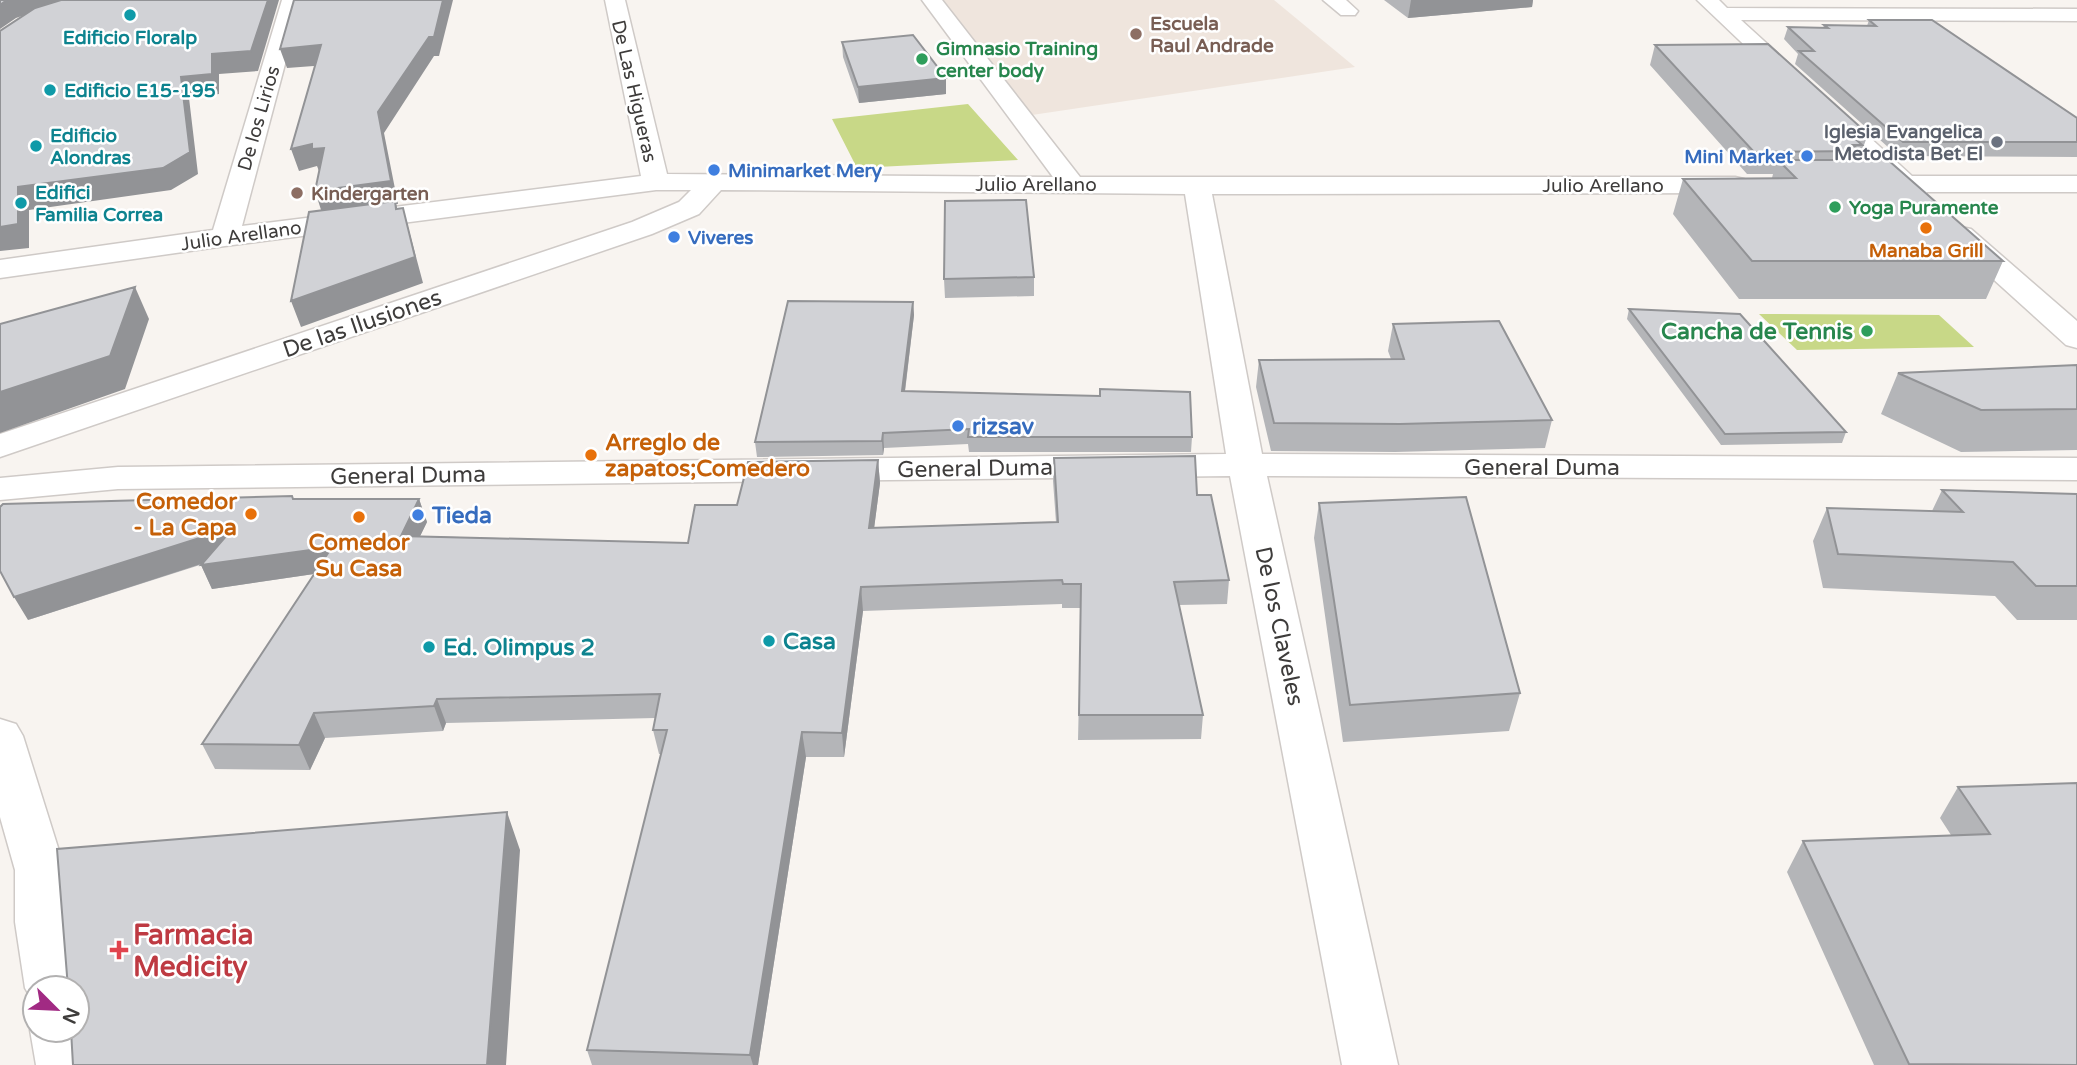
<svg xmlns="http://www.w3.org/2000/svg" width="2077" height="1065" font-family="'Varela Round',sans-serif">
<rect width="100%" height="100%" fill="#f8f4f0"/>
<path fill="#efe5dd" d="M928,0H1274L1355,67L1032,115Z"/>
<path fill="#c8d887" d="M968,104L1018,160L857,168L832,119Z
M1759,314L1939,315L1974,347L1797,350Z"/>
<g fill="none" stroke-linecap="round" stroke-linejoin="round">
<defs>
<path id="street" d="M282,0H302L242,226L641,176L605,0H625L667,174L1053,177L922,0H942L1080,177H1735L1744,179L1748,185L1744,191L1735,193L1212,194L1262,454L2077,458V480L1267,476L1398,1065H1342L1230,476L118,489L0,500V478L118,467L1226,454L1185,194L721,190L699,214L652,234L0,457V434L632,222L679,202L691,190H656L225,246L0,278V260L213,230Z
M1323,0H1346L1358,11L1355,15H1341Z
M1697,0H1719L1727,8L2077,9V21L1741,20L1912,176H2077V192H1927L1923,198C1913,200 1907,200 1898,192L1853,190L1849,184L1853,178L1882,176Z
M1961,227L1971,229L2077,321V348L2066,345L1951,241L1947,235L1951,229Z
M0,719L16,724L23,736L65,870L67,922L79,988L77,992V988H35V1005L25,988L15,922V870L0,817Z
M78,1013L86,1030L92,1065H36L30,1030L35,1020V1030H77Z"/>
</defs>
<use href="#street" stroke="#cfcac7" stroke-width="3"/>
<use href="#street" fill="#fff" fill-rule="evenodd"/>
</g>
<path fill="#b4b5b8" d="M1384,0H1533L1532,7L1408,18Z
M1869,20L2077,118V157L1898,156L1795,64L1798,54L1784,39L1788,27L1823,28L1824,25L1867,26Z
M842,42L946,78V94L859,103L843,57Z
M1655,45L1868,134L1860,156H1858L1857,160L2003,261L1986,299H1739L1673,214L1683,179L1772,178L1773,174H1747L1650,65Z
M1034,277V296L945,298L944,279Z
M913,302L914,315L905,392L1192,437L1191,452H969L968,444L884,448L883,455L757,457L755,442Z
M1629,309L1846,432L1842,443L1721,445L1627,319Z
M1393,324L1552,420L1545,448L1395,452L1271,451L1256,387L1259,360L1391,359L1388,351Z
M2077,365V450L1961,452L1881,414L1898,373Z
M1054,458L1197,495L1229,580L1227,604L1179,605L1203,715L1201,739L1078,740L1081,608H1062V604L863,611L844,757H806L758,1065H592L587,1050L661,754H659L653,730L655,718L446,723L443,731L325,738L310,770L215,769L202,744L314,574L212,589L201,565L203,564L28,620L294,499H419L427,522L420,536L688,543L737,505L878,460L880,483L874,528L1056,522L1053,481Z
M1942,490L2077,494V620H2017L1995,596L1823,588L1813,541L1827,508L1932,511Z
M1319,503L1520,693L1509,731L1343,742L1314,538Z
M2077,783V1065H1874L1787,872L1803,841L1951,835L1940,818L1958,787Z"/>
<path fill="#929396" d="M7,0H69L16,18L0,29V5Z
M268,0H279L258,71L219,74V94L189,98L198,174L171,190L29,210V248L0,251V227L18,187L181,77L212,54Z
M443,0H453L439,56H434L384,133L398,204H396L402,226L322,213L315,191L378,112Z
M1411,0H1533L1532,7L1408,18Z
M321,45L327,65L287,68L280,49Z
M946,78V94L859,103L858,87Z
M312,144L324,148L319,171L317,166L299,171L291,149Z
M403,208L423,283L301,327L291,301Z
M135,287L149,319L125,389L0,433V392Z
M913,302L914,315L903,406L902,391Z
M883,433L884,448L883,455L882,441Z
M878,460L880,483L871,552L869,528Z
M419,499L427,522L409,559L401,536Z
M234,527L244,550L28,620L14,597Z
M332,547L341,570L212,589L201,565Z
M861,587L863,611L844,757L842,733Z
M437,699L446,723L443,731L434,706Z
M314,713L325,738L310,770L299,745Z
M802,732L806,757L758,1065H753L750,1055Z
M507,812L520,850L506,1065H487Z"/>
<path fill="#d1d2d6" stroke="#929396" stroke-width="2" d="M0,0H7L0,5Z
M61,0H268L251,51L212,54V74L181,77L190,152L163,168L18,187V224L0,227V31L35,8Z
M294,0H443L434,37H429L378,112L391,181L315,191L324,148L312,149V144L291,149L321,45L280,49Z
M1869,20H1932L2077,118V142H1903L1799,51H1814L1788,27L1828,28L1824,25L1876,26Z
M913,35L946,78L858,87L842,42Z
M1768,44L1868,134H1850L1862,145H1853L1860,151L1754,152L1655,45Z
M1778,160H1888L2003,261H1752L1683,179L1796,178Z
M1026,200L1034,277L944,279L945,201Z
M395,201L396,209L403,208L415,257L291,301L309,212Z
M135,287L110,356L0,392V324Z
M788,301L913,302L902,391L1100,396V389L1190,392L1192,437H968L969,429L883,433L882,441L755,442Z
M1629,309L1740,314L1846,432L1725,434Z
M1499,321L1552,420L1400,424L1274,423L1259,360L1404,359L1393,324Z
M2077,365V409L1981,410L1898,373Z
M1195,456L1197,495H1211L1229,580L1174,582L1203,715H1079L1081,584H1063L1062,580L861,587L842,733L802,732L750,1055L587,1050L667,730H653L660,694L437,699L434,706L314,713L299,745L202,744L332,547L201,565L234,527L14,597L0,571V507L3,504L292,496L293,499H419L401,536L688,543L695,505H737L748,462L878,460L869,528L1058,522L1054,458Z
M1942,490L2077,494V586H2036L2013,562L1838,554L1827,508L1963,512Z
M1466,497L1520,693L1350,705L1319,503Z
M2077,783V1065L1909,1064L1803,841L1990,834L1958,787Z
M507,812L487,1065H73L71,1030H77V988H68L57,849Z"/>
<g fill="#0f9aa8" stroke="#fff" stroke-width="2.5">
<circle cx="130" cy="15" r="7"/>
<circle cx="50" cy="90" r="7"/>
<circle cx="36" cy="146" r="7"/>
<circle cx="21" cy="203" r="7"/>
<circle cx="769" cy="641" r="7"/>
<circle cx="429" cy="647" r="7"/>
</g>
<g fill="#8d6e63" stroke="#fff" stroke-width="2.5">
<circle cx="1136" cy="34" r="7"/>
<circle cx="297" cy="193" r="7"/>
</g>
<g fill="#2e9e5b" stroke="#fff" stroke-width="2.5">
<circle cx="922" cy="59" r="7"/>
<circle cx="1835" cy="207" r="7"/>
<circle cx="1867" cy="331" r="7"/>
</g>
<circle fill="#6b7280" stroke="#fff" stroke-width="2.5" cx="1997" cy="142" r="7"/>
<g fill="#3f7fe0" stroke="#fff" stroke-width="2.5">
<circle cx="1807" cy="156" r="7"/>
<circle cx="714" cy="170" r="7"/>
<circle cx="674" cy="237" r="7"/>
<circle cx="958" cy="426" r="7"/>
<circle cx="418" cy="515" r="7"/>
</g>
<g fill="#e8710a" stroke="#fff" stroke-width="2.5">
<circle cx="1926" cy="228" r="7"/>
<circle cx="591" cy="455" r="7"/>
<circle cx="251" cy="514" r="7"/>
<circle cx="359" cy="517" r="7"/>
</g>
<path fill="#e0444e" stroke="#fff" stroke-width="2.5" d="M115.5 939.5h7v7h7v7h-7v7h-7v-7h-7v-7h7z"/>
<g text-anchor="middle" stroke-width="5" stroke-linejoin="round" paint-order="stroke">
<g font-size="19" font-weight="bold" fill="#785e54" stroke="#fff" text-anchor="start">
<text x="1150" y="30">Escuela<tspan x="1150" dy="22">Raul Andrade</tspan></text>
<text x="311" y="200">Kindergarten</text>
</g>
<g font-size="19" font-weight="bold" fill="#0d838f" stroke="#fff" text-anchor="start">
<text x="130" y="44" text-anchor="middle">Edificio Floralp</text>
<text x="64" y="97">Edificio E15-195</text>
<text x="50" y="142">Edificio<tspan x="50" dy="22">Alondras</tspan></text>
<text x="35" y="199">Edifici<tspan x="35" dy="22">Familia Correa</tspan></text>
</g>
<g font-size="19" font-weight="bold" fill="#27864d" stroke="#fff" text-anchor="start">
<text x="936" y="55">Gimnasio Training<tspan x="936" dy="22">center body</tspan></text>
<text x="1849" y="214">Yoga Puramente</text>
</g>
<g font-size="19" fill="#3e3c3b" stroke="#fff">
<text transform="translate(635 91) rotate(77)" y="7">De Las Higueras</text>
<text transform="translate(258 118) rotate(-74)" y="7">De los Lirios</text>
<text x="1036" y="191">Julio Arellano</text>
<text x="1603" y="192">Julio Arellano</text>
<text transform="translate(241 235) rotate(-8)" y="7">Julio Arellano</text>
</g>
<g font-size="19" font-weight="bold" fill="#5b616d" stroke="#fff" text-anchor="end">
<text x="1983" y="138">Iglesia Evangelica<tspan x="1983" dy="22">Metodista Bet El</tspan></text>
</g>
<g font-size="19" font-weight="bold" fill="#366cbe" stroke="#fff" text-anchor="start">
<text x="1793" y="163" text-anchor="end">Mini Market</text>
<text x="728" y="177">Minimarket Mery</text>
<text x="688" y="244">Viveres</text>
</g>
<g font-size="19" font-weight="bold" fill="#c56008" stroke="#fff">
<text x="1926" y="257">Manaba Grill</text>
</g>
<g font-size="23" fill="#3e3c3b" stroke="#fff">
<text transform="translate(362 323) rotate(-19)" y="8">De las Ilusiones</text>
<text x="1542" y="475">General Duma</text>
<text transform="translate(975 468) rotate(-1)" y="8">General Duma</text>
<text transform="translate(408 475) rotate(-1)" y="8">General Duma</text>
<text transform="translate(1280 626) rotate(78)" y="8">De los Claveles</text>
</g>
<g font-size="23" font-weight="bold" fill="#27864d" stroke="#fff" text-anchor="end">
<text x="1853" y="339">Cancha de Tennis</text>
</g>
<g font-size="23" font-weight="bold" fill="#366cbe" stroke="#fff" text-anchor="start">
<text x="972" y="434">rizsav</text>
<text x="432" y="523">Tieda</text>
</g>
<g font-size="23" font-weight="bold" fill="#c56008" stroke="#fff" text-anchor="start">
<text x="605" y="450">Arreglo de<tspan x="605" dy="26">zapatos;Comedero</tspan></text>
<text x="237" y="509" text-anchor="end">Comedor<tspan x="237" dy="26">- La Capa</tspan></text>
<text x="359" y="550" text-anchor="middle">Comedor<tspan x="359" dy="26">Su Casa</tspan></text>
</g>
<g font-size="23" font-weight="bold" fill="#0d838f" stroke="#fff" text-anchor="start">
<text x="783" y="649">Casa</text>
<text x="443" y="655">Ed. Olimpus 2</text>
</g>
<g font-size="28" font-weight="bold" fill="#be3a42" stroke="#fff" text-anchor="start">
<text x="133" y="944">Farmacia<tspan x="133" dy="32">Medicity</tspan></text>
</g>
</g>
<g transform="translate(56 1009) rotate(114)"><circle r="33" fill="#ffffff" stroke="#b2b1b1" stroke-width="2"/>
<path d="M0-5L12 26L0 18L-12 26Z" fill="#a12a83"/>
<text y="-10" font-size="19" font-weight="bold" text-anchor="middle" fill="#3e3c3b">N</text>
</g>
</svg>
